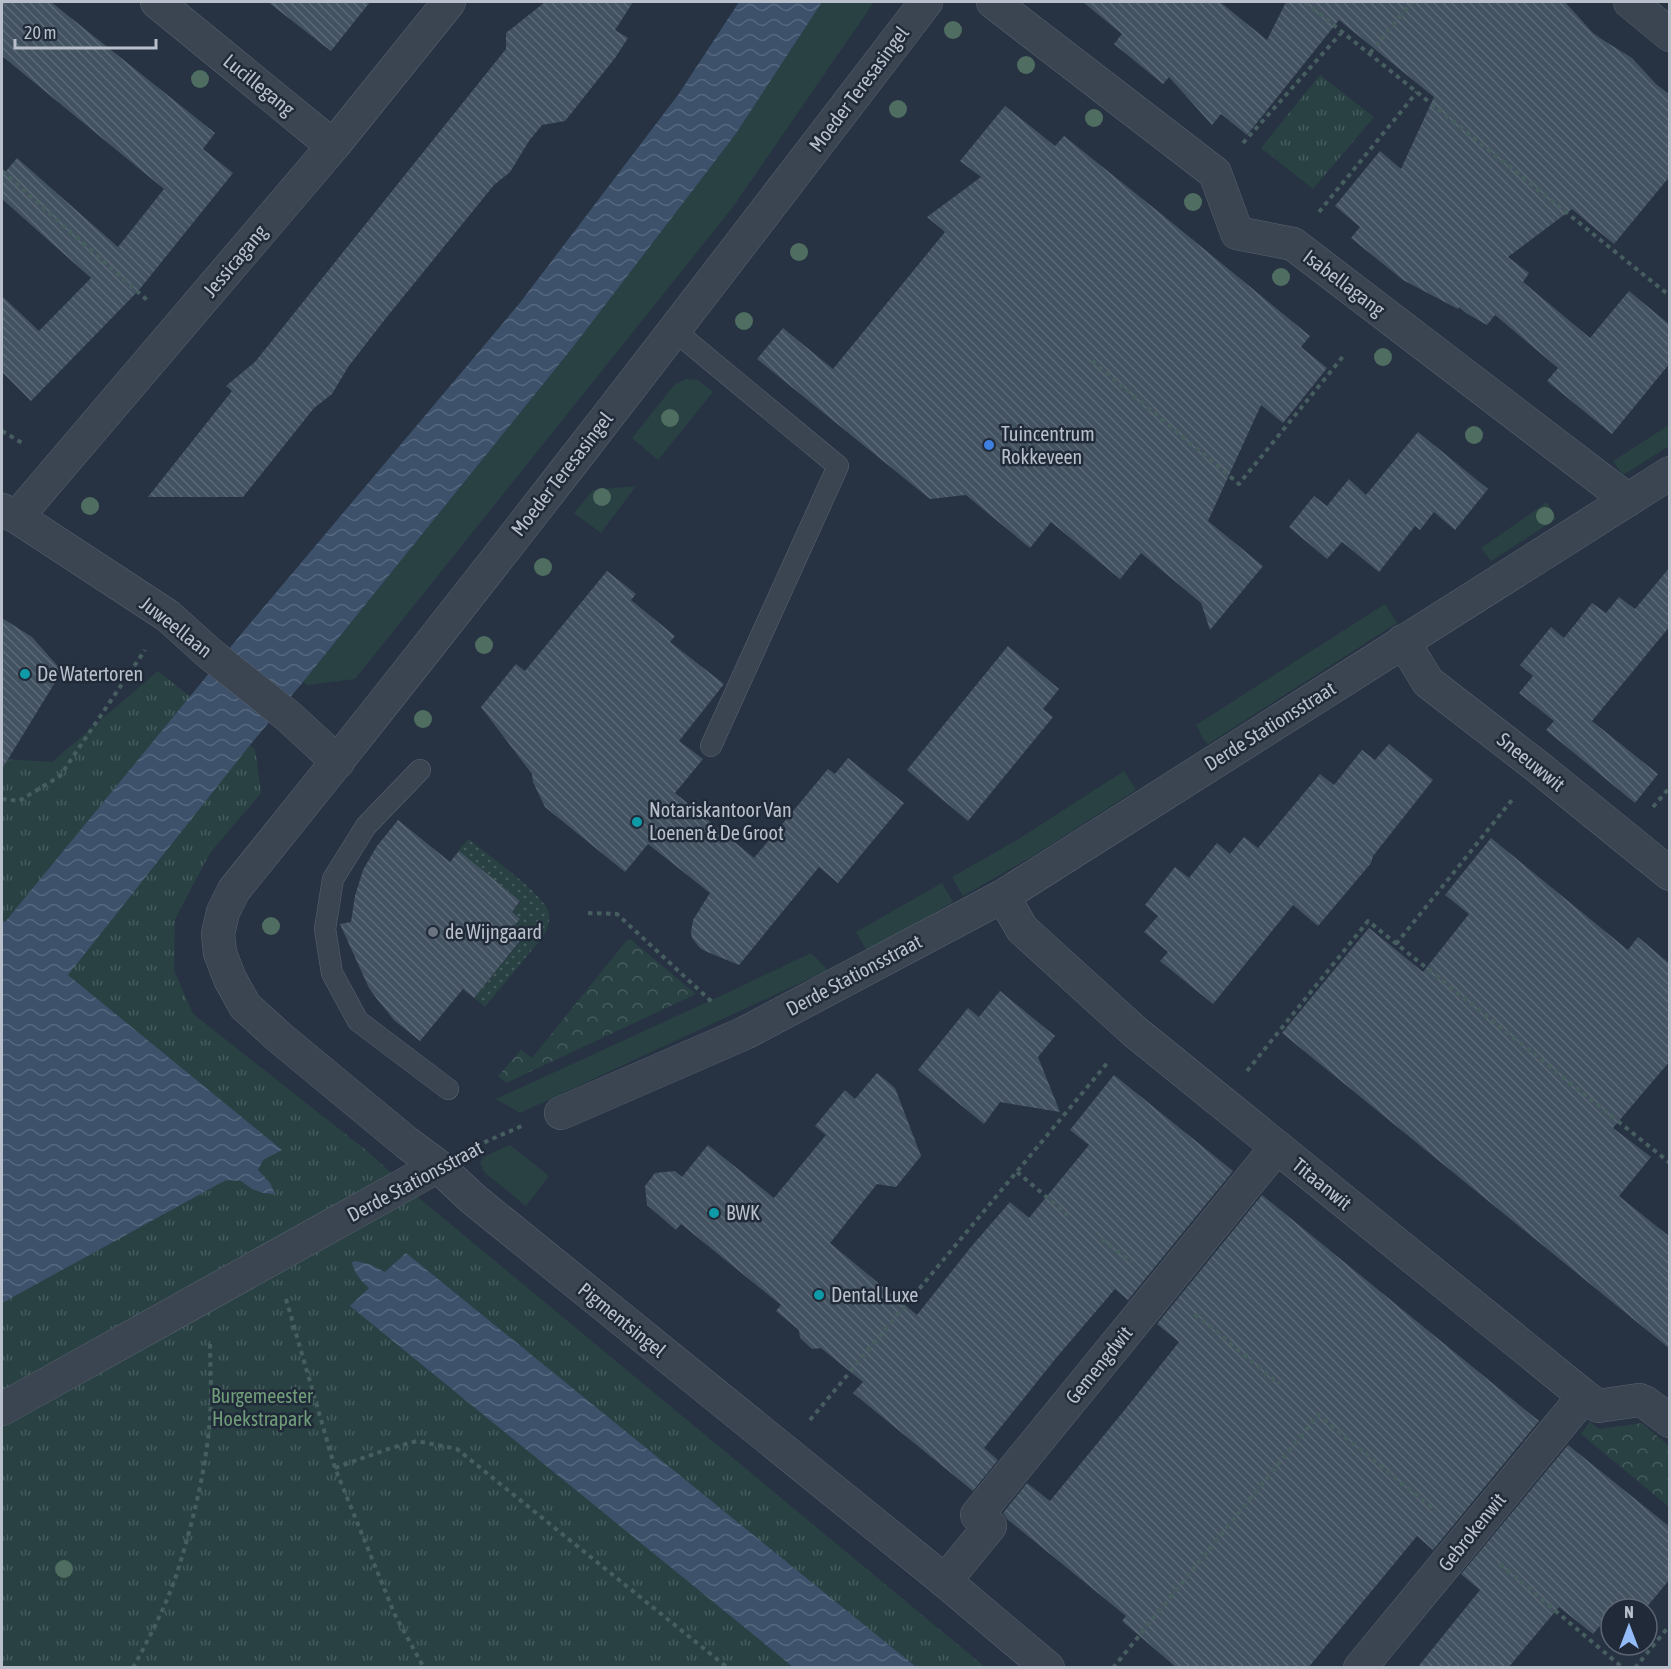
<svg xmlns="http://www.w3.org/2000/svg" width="1671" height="1669" font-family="'Asap Condensed',sans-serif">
<defs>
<pattern id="forest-crowns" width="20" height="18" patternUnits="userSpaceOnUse" patternTransform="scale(1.5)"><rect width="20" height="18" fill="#294143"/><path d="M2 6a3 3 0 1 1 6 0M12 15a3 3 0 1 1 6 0" fill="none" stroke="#465b5d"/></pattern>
<pattern id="park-tufts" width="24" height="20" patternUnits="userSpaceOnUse" patternTransform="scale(1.5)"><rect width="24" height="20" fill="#294143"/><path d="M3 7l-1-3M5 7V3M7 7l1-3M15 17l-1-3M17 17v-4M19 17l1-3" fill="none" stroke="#465b5d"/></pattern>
<pattern id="garden-dots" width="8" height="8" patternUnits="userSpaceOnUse" patternTransform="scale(1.5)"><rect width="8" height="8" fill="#294143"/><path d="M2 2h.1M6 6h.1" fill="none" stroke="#465b5d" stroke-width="1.8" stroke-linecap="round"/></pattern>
<pattern id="water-waves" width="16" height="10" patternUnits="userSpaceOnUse" patternTransform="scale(1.5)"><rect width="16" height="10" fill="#3d516b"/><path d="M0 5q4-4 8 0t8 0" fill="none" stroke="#57687f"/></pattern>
<pattern id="building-back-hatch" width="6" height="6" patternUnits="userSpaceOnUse" patternTransform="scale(1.5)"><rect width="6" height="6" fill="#435261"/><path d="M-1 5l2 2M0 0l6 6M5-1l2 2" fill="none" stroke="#5c6976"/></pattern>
</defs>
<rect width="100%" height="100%" fill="#273343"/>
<path fill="#294143" d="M822,2H874L733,207L355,679L307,685L303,682L573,347L735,135Z
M686,379L698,380L713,392L658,460L632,438L675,384Z
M1669,425V446L1623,475L1613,461Z
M636,486L601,533L574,513L593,490Z
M1547,502L1556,519L1491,561L1481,548Z
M1385,604L1397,623L1208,744L1204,740L1196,725Z
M1124,771L1136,790L1033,856L963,896L952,877L1017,840Z
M942,883L953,902L867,951L856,932Z
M811,953L828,970L520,1113L496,1099L729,992Z
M510,1145L549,1176L526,1206L485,1173L480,1163L483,1157Z"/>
<path fill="url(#forest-crowns)" d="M630,939L696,994L506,1083L498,1076L521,1050L532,1058L627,940L628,941Z
M1590,1422L1599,1429L1642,1423L1669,1446V1507L1581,1434Z"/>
<path fill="url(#park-tufts)" d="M1320,75L1374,117L1313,189L1261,148Z
M158,671L255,749L261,793L210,853L175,919L174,970L193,1014L367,1151L419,1198L985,1667H2V759L52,762Z"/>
<path fill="url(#garden-dots)" d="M468,839C485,852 543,894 548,911C551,919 548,927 545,934L485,1007L474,998L524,937L513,928L520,919L512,912L521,902L458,851Z"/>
<path fill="url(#water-waves)" d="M739,2H822L735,135L573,347L303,682L250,745L68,975L282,1150L263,1160L258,1170L270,1183L275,1194L263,1193L252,1189L241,1181L226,1180L2,1303V920L5,922L242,633L519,304L678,95Z
M406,1253L916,1667H793L350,1306L369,1288C361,1281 355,1274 352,1263L354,1261L369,1264L385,1272Z"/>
<path fill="url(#building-back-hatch)" d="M2,2H51L215,133L203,149L233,173L139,290L31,401L2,372V296L39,331L91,278L2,199V176L17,158L118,247L164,189L2,56Z
M268,2H370L331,51Z
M545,2H633L615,30L628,38L615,58L565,121L542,125L529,141L510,172L494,185L386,318L348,367L332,394L314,408L243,497H148L232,391L226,386L255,362L506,49V33Z
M1083,2H1220L1267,40L1286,2H1565L1593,33L1603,40L1632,58L1656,84L1670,95V176L1614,244L1572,209L1508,257L1529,273L1523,282L1590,338L1629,291L1670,325V363L1612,434L1547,381L1558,368L1495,315L1487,325L1466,313L1459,307L1458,309L1403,280L1351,238L1360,227L1335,206L1380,151L1401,169L1434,97L1339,20L1247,135L1221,114L1212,125L1169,77L1163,84L1114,44L1122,34Z
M1005,106L1055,146L1064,136L1165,217L1310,336L1301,347L1327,368L1283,423L1261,405L1208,521L1263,566L1210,630L1201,603L1141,553L1120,579L1051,522L1030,548L966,495L930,499L757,359L783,328L833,369L945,232L927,217L981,177L960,161Z
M1418,432L1488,489L1455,530L1434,512L1420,530L1415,526L1379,572L1342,542L1327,559L1289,527L1314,496L1327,506L1349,479L1366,495Z
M1670,567V626L1592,721L1658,774L1635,803L1546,730L1554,721L1519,693L1533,676L1520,665L1551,627L1564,638L1592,603L1606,613L1619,597L1635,609Z
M607,571L636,594L631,600L675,636L670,642L724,684L679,741L703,759L675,793L754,858L828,769L835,774L848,758L904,803L838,883L819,867L739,965L705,951L700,948L692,938L691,932L693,920L710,893L648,844L625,872L545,807L533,782L532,774L481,707L516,664L525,671Z
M2,618L32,637L62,671L2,769Z
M1008,646L1059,689L1043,709L1053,717L968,821L907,770Z
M1389,744L1433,780L1373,856L1371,863L1318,926L1293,905L1213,1004L1160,961L1168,952L1144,932L1158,916L1145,905L1175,867L1189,878L1217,843L1230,854L1244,837L1258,848L1320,774L1334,785L1362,750L1375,760Z
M398,820L450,862L459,851L520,901L512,912L520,919L513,927L524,936L474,998L463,989L420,1041L394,1020L377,999L369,988L340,924L351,922L355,896L363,870L377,846Z
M1491,838L1628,950L1638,937L1670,964V1061L1613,1128L1651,1157L1619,1196L1670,1237V1349L1282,1033L1369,928L1423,972L1469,914L1445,895Z
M1000,991L1055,1036L1038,1057L1060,1112L1000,1102L984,1124L918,1070L968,1008L979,1017Z
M877,1073L895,1088L921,1156L896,1187L877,1184L830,1243L917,1315L971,1247L1010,1202L1029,1218L1089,1145L1070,1130L1114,1075L1233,1171L1128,1300L1115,1289L1056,1358L984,1448L998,1460L973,1491L853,1393L863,1382L821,1348L812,1349L800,1338L799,1330L776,1311L781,1305L681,1224L676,1230L647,1205L645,1186L655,1173L675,1171L682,1177L708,1145L774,1198L826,1135L815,1126L845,1090L855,1099Z
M1262,1195L1539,1421L1433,1550L1417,1536L1308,1668H1177L1122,1621L1126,1616L1007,1519L1003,1513L1027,1483L1050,1501L1123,1412L1179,1342L1157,1324Z
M1568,1445L1670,1527V1579L1645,1609H1611V1613L1593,1634L1559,1607L1508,1668H1417L1480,1590L1461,1574Z"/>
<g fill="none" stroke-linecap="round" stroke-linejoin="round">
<defs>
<path id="service" d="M675,331L838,466L711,746
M420,770L366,826L333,879L325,929L332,973L358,1021L448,1089"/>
<path id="pedestrian" d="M945,1581L990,1526L977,1515L1277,1147
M1360,1668L1584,1396"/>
<path id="minor" d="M157,2L333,146
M926,2C698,300 470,598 234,890L223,912L218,934L220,953L230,979L245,1006L279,1037L407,1143L438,1166L472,1198L945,1581L1048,1668
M993,2L1215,173L1237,233L1293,244L1628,500
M1630,2L1670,35
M2,510L17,517L168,616L209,653L288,716L338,762
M17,517L333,146L449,2
M1403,641L1428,682L1538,767L1670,874
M1003,896L1022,929L1134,1031L1584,1396L1598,1406L1639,1400L1646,1403L1670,1421
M561,1113L745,1033L1003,896L1670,473
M2,1409L438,1166"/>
</defs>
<use href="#service" stroke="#5a6370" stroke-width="22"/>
<use href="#pedestrian" stroke="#5a6370" stroke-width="34"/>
<use href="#minor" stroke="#5a6370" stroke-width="34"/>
<path stroke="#475e60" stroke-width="4" stroke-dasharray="4.5 4.5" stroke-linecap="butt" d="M1305,2L1670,296
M1370,53L1412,2
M1243,143L1342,32
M2,171L147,300
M1319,212L1417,92
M1092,361L1239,484L1345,354
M2,431L24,444
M2,799L19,801L60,776L145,650
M1653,807L1670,787
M588,913L617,914L712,1002
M1396,944L1512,800
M1247,1071L1368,921L1670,1163
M476,1146L524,1125
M1017,1172L1068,1215
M1102,1239L1131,1262
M286,1299L335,1468L395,1615L424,1668
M1195,1314L1279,1384
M810,1420L1109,1061
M335,1468L391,1448L417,1441L457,1449L728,1668
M1500,1564L1623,1668
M133,1668C149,1638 165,1608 176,1576C192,1526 206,1471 210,1418C212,1393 210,1366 210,1340
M1113,1668L1318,1415L1436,1511
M1635,1668L1670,1625"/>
<use href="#service" stroke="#3b4552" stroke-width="21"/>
<use href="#pedestrian" stroke="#3b4552" stroke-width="33"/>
<use href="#minor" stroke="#3b4552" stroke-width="33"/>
</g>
<g fill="#4f6d61">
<circle cx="953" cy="30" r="9"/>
<circle cx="1026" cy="65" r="9"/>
<circle cx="200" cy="79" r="9"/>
<circle cx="898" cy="109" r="9"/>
<circle cx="1094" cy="118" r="9"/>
<circle cx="1193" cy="202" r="9"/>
<circle cx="799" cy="252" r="9"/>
<circle cx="1281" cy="277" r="9"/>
<circle cx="744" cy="321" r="9"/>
<circle cx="1383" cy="357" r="9"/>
<circle cx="670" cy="418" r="9"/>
<circle cx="1474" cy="435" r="9"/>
<circle cx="602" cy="497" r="9"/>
<circle cx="90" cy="506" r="9"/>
<circle cx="1545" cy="516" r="9"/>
<circle cx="543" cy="567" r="9"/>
<circle cx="484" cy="645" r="9"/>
<circle cx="423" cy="719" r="9"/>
<circle cx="271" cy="926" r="9"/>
<circle cx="64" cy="1569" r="9"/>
</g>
<circle fill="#3f7fe0" stroke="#202a38" stroke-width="2" cx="989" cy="445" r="6"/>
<g fill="#0f9aa8" stroke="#202a38" stroke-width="2">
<circle cx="25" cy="674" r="6"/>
<circle cx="637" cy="822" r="6"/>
<circle cx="714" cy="1213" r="6"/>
<circle cx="819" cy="1295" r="6"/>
</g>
<circle fill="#6b7280" stroke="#202a38" stroke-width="2" cx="433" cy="932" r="6"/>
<g text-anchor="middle" stroke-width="5" stroke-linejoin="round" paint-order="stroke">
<g font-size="20" fill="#b9c0cc" stroke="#202a38">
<text transform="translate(259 85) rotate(39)" y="7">Lucillegang</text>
<text transform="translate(859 89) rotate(-53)" y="7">Moeder Teresasingel</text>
<text transform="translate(235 261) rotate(-50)" y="7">Jessicagang</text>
<text transform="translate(1344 283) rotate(37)" y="7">Isabellagang</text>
<text transform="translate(562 474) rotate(-52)" y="7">Moeder Teresasingel</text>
<text transform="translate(176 627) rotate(38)" y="7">Juweellaan</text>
<text transform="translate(1270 726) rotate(-32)" y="7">Derde Stationsstraat</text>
<text transform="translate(1531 762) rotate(39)" y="7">Sneeuwwit</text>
<text transform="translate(854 975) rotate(-28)" y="7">Derde Stationsstraat</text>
<text transform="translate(415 1181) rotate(-28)" y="7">Derde Stationsstraat</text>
<text transform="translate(1322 1184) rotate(39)" y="7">Titaanwit</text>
<text transform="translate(622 1320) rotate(39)" y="7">Pigmentsingel</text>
<text transform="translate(1099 1365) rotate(-51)" y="7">Gemengdwit</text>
<text transform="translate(1472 1532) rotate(-51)" y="7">Gebrokenwit</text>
</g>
<g font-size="20" fill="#b9c0cc" stroke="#202a38" text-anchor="start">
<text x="1001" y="441">Tuincentrum<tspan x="1001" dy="23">Rokkeveen</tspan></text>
<text x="37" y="681">De Watertoren</text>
<text x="649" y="817">Notariskantoor Van<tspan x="649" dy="23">Loenen &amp; De Groot</tspan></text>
<text x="445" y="939">de Wijngaard</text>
<text x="726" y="1220">BWK</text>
<text x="831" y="1302">Dental Luxe</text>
</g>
<g font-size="20" fill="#709d79" stroke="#202a38">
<text x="262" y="1403">Burgemeester<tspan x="262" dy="23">Hoekstrapark</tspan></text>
</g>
</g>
<rect width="1671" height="1669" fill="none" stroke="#b9c0cc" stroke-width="6"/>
<g transform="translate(1629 1627)"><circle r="28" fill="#202a38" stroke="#5d6673" stroke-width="1.5"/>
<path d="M0-4.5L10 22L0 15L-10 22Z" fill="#92bbf7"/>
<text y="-9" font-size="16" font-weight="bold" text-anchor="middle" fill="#b9c0cc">N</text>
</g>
<path d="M15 39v9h141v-9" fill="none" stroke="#b9c0cc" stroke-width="3"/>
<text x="24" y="39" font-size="18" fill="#b9c0cc" stroke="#202a38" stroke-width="4.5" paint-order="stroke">20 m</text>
</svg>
